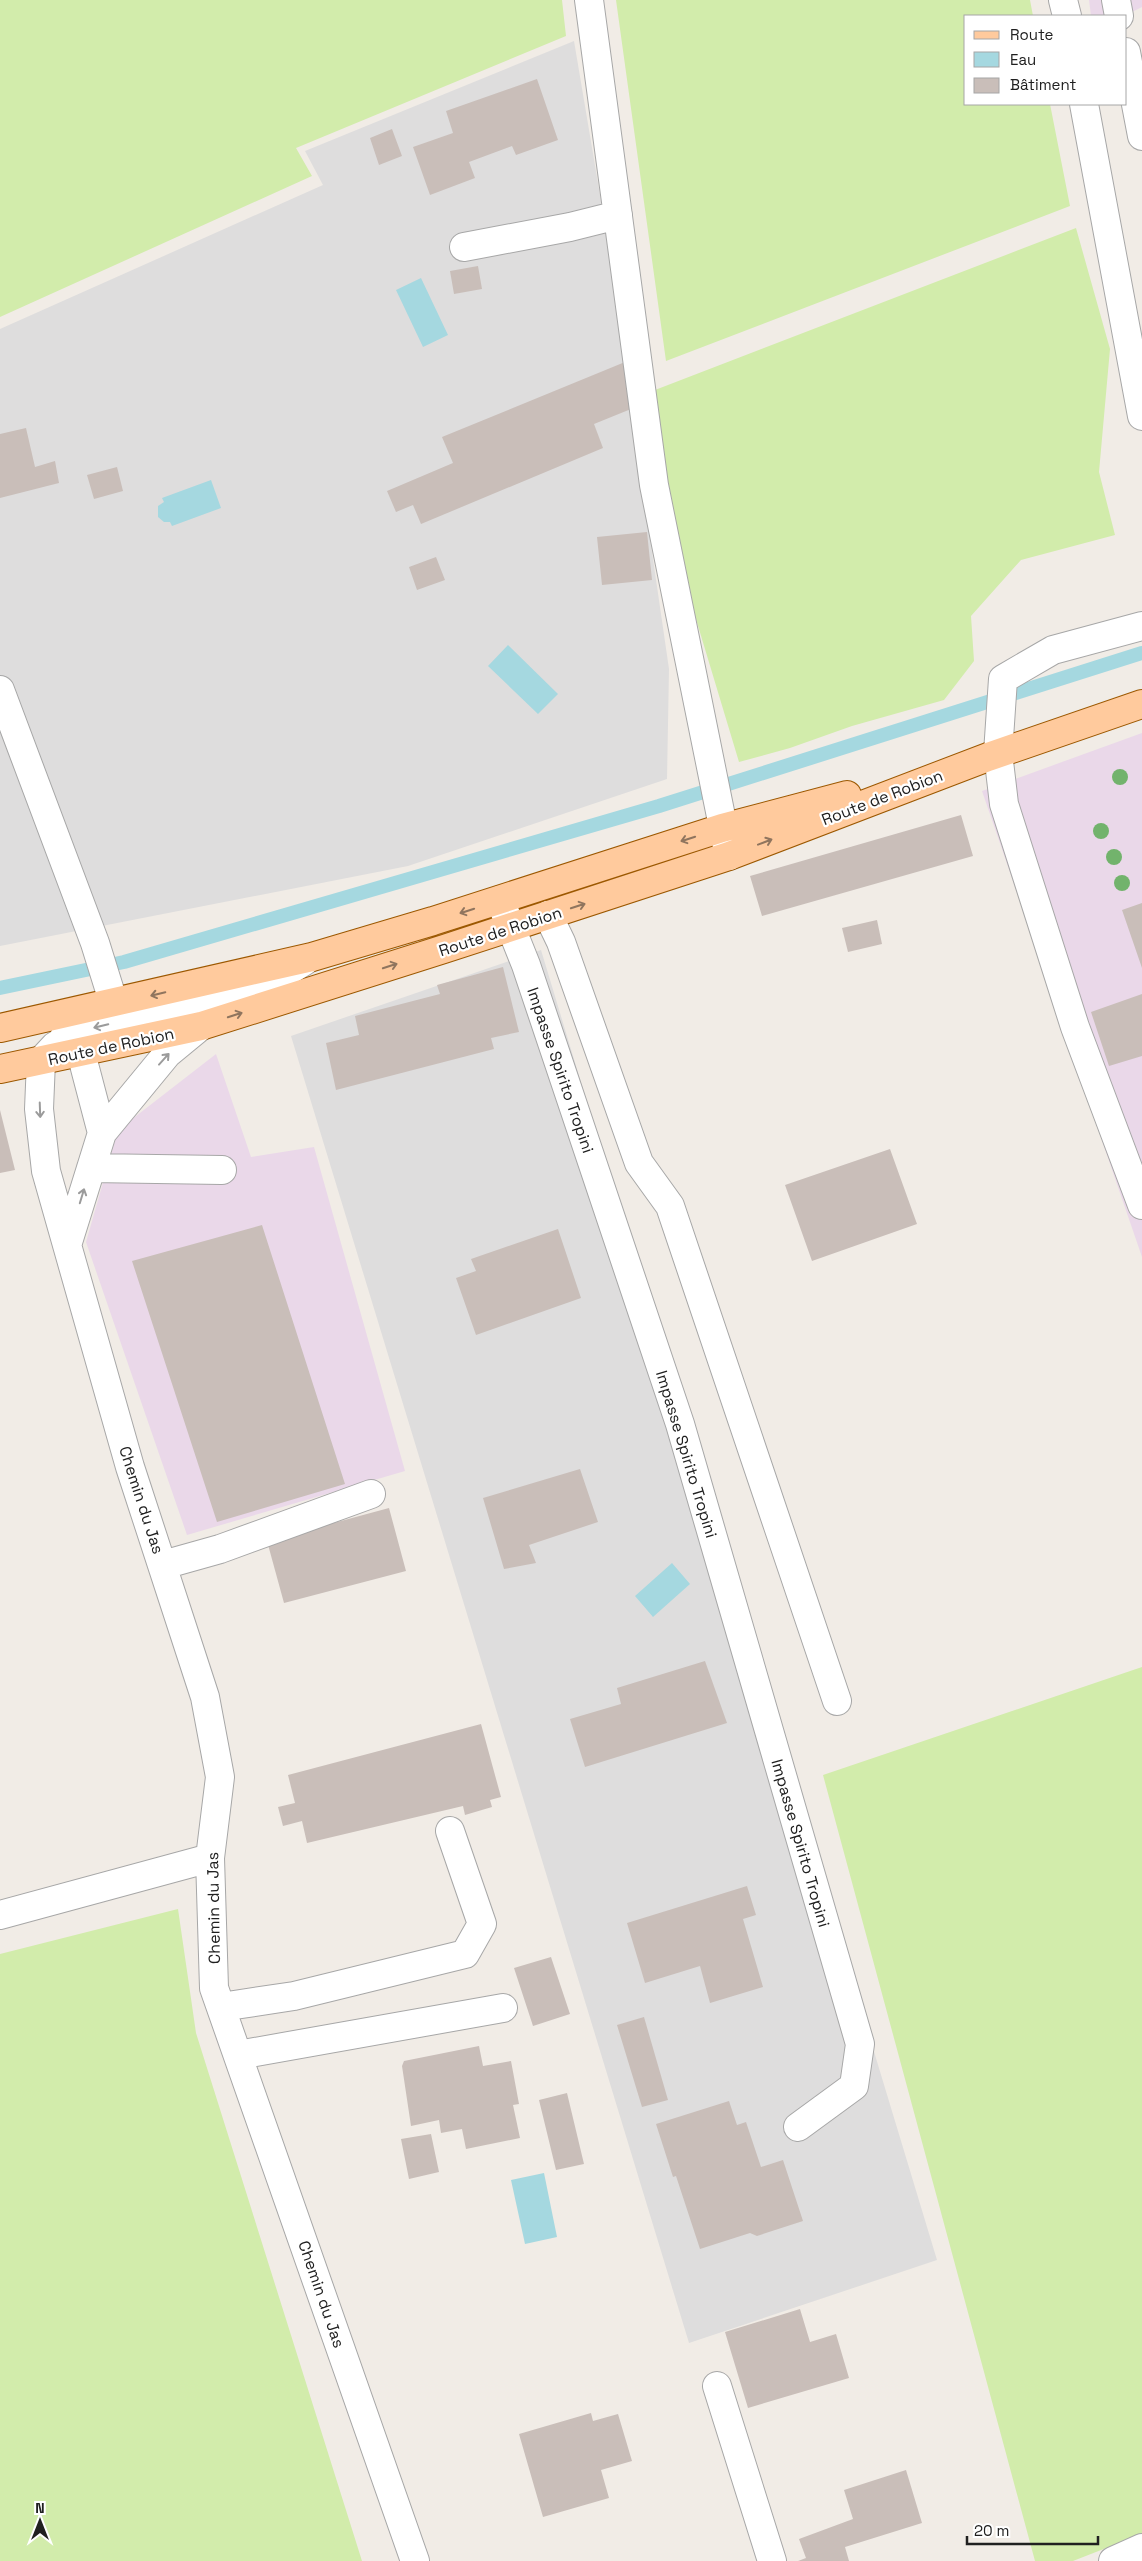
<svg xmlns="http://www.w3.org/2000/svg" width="1142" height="2561" font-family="'Space Grotesk',sans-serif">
<rect width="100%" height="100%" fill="#f1ece6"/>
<path fill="#dedddd" d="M574,41L600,195L669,669L667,779L408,866L0,946V329L323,185L305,151Z
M541,950L937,2260L689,2343L291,1036Z"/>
<path fill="#ead8e9" d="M1089,0H1142V7L1124,16H1091Z
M1142,733V1257L982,791Z
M216,1054L251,1157L314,1147L405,1471L187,1535L86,1242L118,1130Z"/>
<path fill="#d2ecab" d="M0,0H562L566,36L296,148L312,176L0,317Z
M616,0H1030L1033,16H966V104H1050L1070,206L666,361Z
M1076,228L1110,349L1099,472L1115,535L1021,560L971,616L974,661L944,700L852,726L790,748L739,762L680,566L655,390Z
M1142,1667V2534L1073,2561H1035L823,1775Z
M178,1909L196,2033L362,2561H0V1954Z"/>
<path fill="#a5d8e0" d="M421,278L448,335L423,347L396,290Z
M211,480L221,508L172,526L170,522H164L158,517V506L164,502L162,498Z
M508,645L558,694L538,714L488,666Z
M672,1563L690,1584L653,1617L635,1596Z
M544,2173L557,2237L525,2244L511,2180Z"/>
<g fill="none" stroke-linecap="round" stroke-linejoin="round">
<path stroke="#a5d8e0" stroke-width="14" d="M0,988L124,962L659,806L1142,653"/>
</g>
<path fill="#c9beb9" d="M537,79L558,140L516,155L512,146L469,162L475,178L430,195L413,147L453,133L446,111Z
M392,129L402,156L379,165L370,138Z
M478,266L482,289L454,294L450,271Z
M625,362L631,409L594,424L603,448L421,524L413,505L396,512L387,491L453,463L442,437Z
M26,428L35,467L55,461L59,483L0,498V434Z
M117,467L123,491L94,499L87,475Z
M647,532L652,580L602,585L597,537Z
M436,557L445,580L417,590L409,567Z
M961,815L973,856L762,916L750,876Z
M1142,903V968L1122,910Z
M877,920L882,944L848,952L842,928Z
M503,967L519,1032L491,1038L494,1049L336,1090L326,1043L359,1035L355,1016L440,994L437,985Z
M1142,994V1056L1109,1066L1091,1012Z
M0,1110L15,1170L0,1173Z
M890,1149L917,1224L812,1261L785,1185Z
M262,1225L345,1484L217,1522L132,1261Z
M558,1229L581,1298L476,1335L456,1278L476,1271L471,1259Z
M580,1469L598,1522L529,1545L536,1563L504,1569L483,1498Z
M389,1508L406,1571L284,1603L267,1541Z
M705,1661L727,1723L585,1767L570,1719L621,1704L617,1688Z
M481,1724L501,1797L490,1800L492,1807L465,1815L463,1806L307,1843L302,1821L283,1826L278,1807L295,1803L288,1775Z
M747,1886L756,1915L743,1919L763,1987L710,2003L700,1966L645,1983L627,1923Z
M551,1957L570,2014L533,2026L514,1968Z
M644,2017L668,2100L642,2107L617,2025Z
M479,2046L483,2066L511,2061L519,2104L513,2105L520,2138L466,2149L462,2129L441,2133L439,2120L411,2126L402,2066L404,2061Z
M567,2093L584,2164L556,2170L539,2100Z
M729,2101L737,2125L746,2122L761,2167L783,2160L803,2221L757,2236L750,2233L700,2249L676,2176L673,2177L656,2124Z
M431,2134L439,2172L409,2179L401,2139Z
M800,2309L810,2342L836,2334L849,2378L748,2408L725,2332Z
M591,2413L593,2421L618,2414L632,2461L601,2470L609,2498L543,2517L519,2434Z
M906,2470L922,2523L845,2547L849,2561H798L806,2558L799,2539L853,2519L844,2490Z"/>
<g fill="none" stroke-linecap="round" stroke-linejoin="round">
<defs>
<path id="minor" d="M589,0L654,485L729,856
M1063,0L1067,16
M1116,0L1119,16
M1126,52L1142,136
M1084,104L1142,416
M464,247L570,227L618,215
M1142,626L1053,650L1003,679L998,753L1004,804L1075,1027L1142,1205
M0,690L95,943L114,1004
M500,900L526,965L680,1424L860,2044L854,2086L798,2127
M548,915L561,942L639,1163L670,1206L837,1701
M306,960L264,986L80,1031L55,1046L41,1061L39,1109L46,1171L130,1467L205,1697L220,1777L210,1858L214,1988L415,2561
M64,1037L73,1043L81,1053L102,1133
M91,1168L222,1170
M68,1242L102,1133L167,1054L201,1026
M163,1565L220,1549L371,1494
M0,1915L210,1858
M221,2007L294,1996L465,1954L482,1924L450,1831
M238,2055L503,2008
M717,2386L772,2561
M1113,2561L1142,2548"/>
<path id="major" d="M0,1028L312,957L433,921L722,828L847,795
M0,1069L201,1026L444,949L729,856L988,757L1142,704"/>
</defs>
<use href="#minor" stroke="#a7a7a7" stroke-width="30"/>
<use href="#major" stroke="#9c5800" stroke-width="30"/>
<use href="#minor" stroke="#fff" stroke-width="28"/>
<use href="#major" stroke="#ffca9d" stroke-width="28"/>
</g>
<g fill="#72b36c">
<circle cx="1120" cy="777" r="8"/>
<circle cx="1101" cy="831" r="8"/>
<circle cx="1114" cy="857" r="8"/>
<circle cx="1122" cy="883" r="8"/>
</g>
<defs><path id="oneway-shaft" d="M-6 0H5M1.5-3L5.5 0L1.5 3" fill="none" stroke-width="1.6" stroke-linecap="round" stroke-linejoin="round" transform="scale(1.25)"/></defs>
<g stroke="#90755e">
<use href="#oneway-shaft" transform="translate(688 839) rotate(162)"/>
<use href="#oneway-shaft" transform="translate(765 842) rotate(-21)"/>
<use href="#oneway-shaft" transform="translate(578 906) rotate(-18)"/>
<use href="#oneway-shaft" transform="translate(467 911) rotate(162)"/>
<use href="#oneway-shaft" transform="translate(390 966) rotate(-18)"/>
<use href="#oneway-shaft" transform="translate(158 994) rotate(167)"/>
<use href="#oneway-shaft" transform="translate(235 1015) rotate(-18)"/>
</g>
<g stroke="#9b9b9b">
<use href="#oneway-shaft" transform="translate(101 1026) rotate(166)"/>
<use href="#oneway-shaft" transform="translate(164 1059) rotate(-48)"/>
<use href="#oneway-shaft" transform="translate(40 1110) rotate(88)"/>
<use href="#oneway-shaft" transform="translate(82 1196) rotate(-73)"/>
</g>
<g text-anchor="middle" stroke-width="4.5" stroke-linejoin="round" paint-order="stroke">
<g font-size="16" fill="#202020" stroke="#fff">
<text transform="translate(882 797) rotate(-21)" y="6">Route de Robion</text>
<text transform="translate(500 931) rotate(-18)" y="6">Route de Robion</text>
<text transform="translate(111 1046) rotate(-12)" y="6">Route de Robion</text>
<text transform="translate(561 1070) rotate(71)" y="6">Impasse Spirito Tropini</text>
<text transform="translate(687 1454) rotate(73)" y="6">Impasse Spirito Tropini</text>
<text transform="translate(142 1500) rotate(72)" y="6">Chemin du Jas</text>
<text transform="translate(801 1843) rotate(74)" y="6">Impasse Spirito Tropini</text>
<text transform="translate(213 1908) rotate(-91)" y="6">Chemin du Jas</text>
<text transform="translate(322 2294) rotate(71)" y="6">Chemin du Jas</text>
</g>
</g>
<rect x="964" y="15" width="162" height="90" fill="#ffffff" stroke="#a6a6a6"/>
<rect x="974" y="31" width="25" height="8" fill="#ffca9d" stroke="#a6a6a6"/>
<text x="1010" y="40" font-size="15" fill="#202020">Route</text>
<rect x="974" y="52" width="25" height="15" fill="#a5d8e0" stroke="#a6a6a6"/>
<text x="1010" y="65" font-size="15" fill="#202020">Eau</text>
<rect x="974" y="78" width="25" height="15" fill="#c9beb9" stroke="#a6a6a6"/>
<text x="1010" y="90" font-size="15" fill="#202020">Bâtiment</text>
<g transform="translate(40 2521)" stroke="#ffffff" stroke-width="4" paint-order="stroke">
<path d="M0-4L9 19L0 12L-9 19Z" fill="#202020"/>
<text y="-8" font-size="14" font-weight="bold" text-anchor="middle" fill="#202020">N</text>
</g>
<path d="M967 2536v8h131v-8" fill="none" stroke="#202020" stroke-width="2.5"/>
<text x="974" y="2536" font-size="15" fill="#202020" stroke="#ffffff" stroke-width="4" paint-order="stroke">20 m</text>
</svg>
